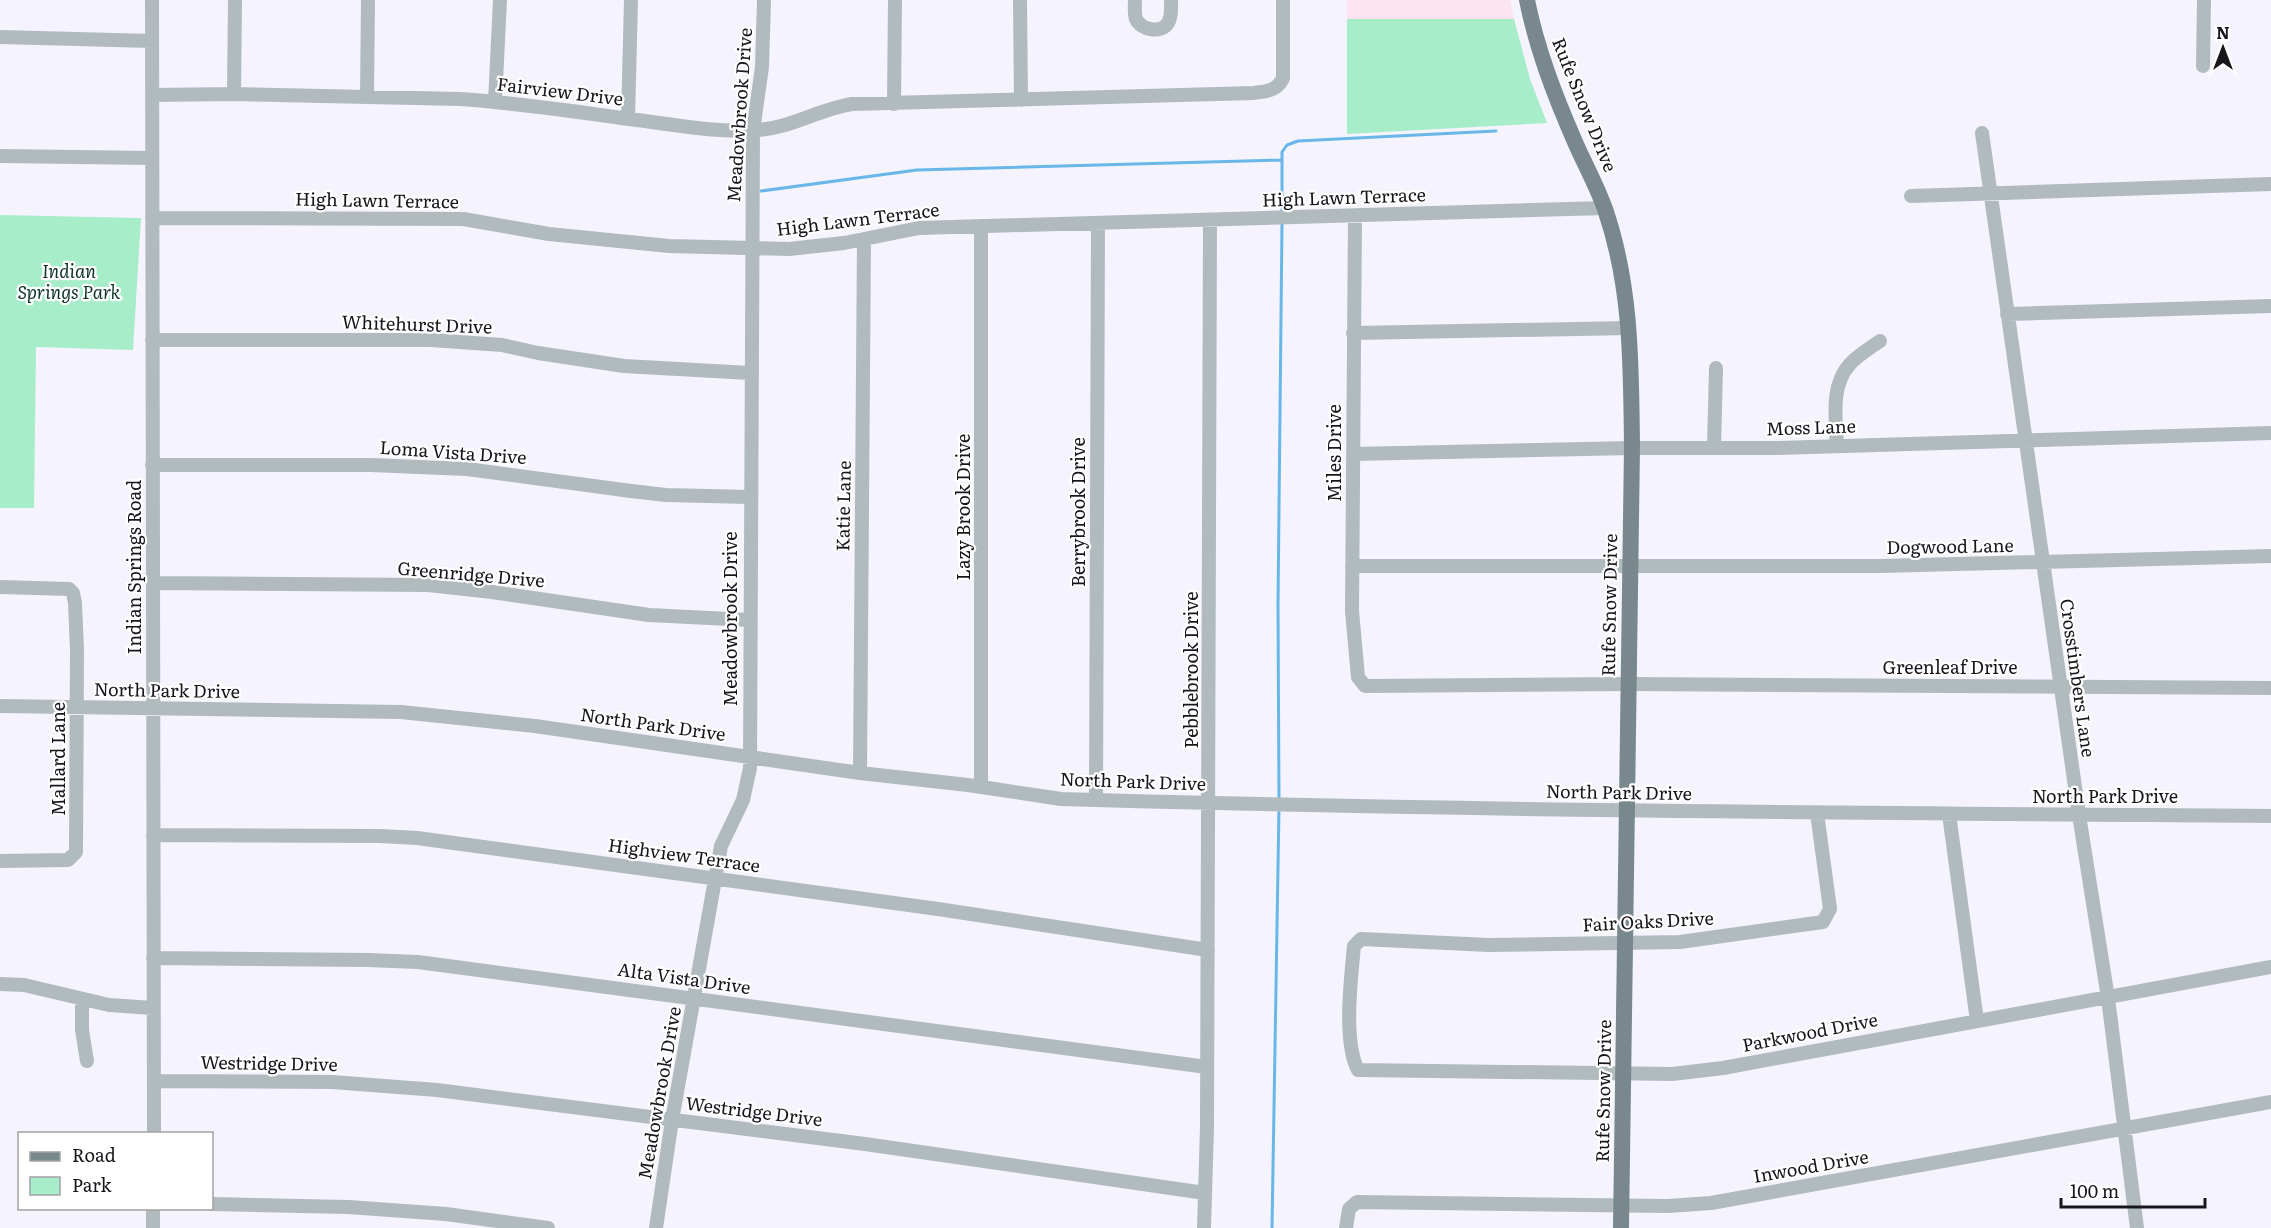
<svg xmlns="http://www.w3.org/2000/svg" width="2271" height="1228" font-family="Literata,serif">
<rect width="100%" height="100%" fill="#f4f3fe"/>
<path fill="#fbe3ef" d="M1347,0H1510L1514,19H1347Z"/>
<path fill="#a7edca" d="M1347,19H1514L1530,79L1547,123L1347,134Z
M0,215L141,218L133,350L36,347L34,508H0Z"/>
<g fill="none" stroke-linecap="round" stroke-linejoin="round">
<path stroke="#69b7e8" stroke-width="3" d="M761,191L917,170L1281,160
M1282,213V152L1287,145L1298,141L1496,131
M1279,801L1278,605L1282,222
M1272,1228L1279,807"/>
<path stroke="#b1babc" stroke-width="14" d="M152,0L154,1134
M1020,0L1021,100
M1135,0C1135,6 1134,13 1136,19C1141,30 1161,34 1168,23C1172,17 1171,7 1171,0
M0,37L152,41
M2203,66L2204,0
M234,94L235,0
M152,95L234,94L460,99C519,103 578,112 637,120C676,125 717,133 756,130C789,129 819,109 852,104L1254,93C1267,91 1277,91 1283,78V0
M367,97L368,0
M495,102L500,0
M894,104L895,0
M628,119L631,0
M1982,133L2079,815L2108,998L2137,1228
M0,156L152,158
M1911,196L2271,184
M1355,216L1352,611L1358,677L1365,686L1628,684L2271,688
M152,218L463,219L549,234L669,246L789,249L844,243L919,228L1605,208
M981,226V787
M2007,314L2271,306
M1353,333L1629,328
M152,340H431L502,345L538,353L624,366L750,373
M1837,446C1836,418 1830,386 1850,364C1858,355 1870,348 1880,341
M1714,448L1716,368
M1353,454L1632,448H1776L2271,433
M152,465H371L467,469L631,491L666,495L750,497
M1352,566H1881L2271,556
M153,583L428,585L492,592L649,615L749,620
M0,587L69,589L73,593L75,603L77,650L76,852L68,860L0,861
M0,706L401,712L535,726L860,773L968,785L1061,799L1096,800C1487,811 1879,813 2271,816
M860,773L864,239
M1096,800L1098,223
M1817,813L1830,909L1823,922L1680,942L1489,945L1361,939L1354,946C1351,978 1343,1042 1358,1070L1672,1074L1723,1068L2271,967
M1949,814L1977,1021
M153,835L380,836L417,838L938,909L1208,950
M153,958L368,960L418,962L1207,1067
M0,984L24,985L109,1005L153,1008
M82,999V1030L87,1061
M154,1081L332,1082L437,1090L865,1144L1205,1193
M212,1204L348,1207L446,1214L548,1228
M153,1208V1228
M656,1228L672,1120L721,846L743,800L750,768L753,131L762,67L764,0
M1204,1228L1207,1127L1210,220
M1346,1228L1349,1209L1357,1202L1668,1206L1711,1203L2271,1102"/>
<path stroke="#78888d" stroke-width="16" d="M1527,0C1537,50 1555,96 1575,142C1585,165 1597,186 1605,209C1632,287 1631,367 1632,448L1621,1228"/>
</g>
<g text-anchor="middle" stroke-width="4.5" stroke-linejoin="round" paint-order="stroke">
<g font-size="18" fill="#17161c" stroke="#fff">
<text transform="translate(560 92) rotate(7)" y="6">Fairview Drive</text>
<text transform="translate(1584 105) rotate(68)" y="6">Rufe Snow Drive</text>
<text transform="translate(740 115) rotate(-86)" y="6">Meadowbrook Drive</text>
<text transform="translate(1344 198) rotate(-2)" y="6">High Lawn Terrace</text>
<text transform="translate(377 201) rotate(1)" y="6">High Lawn Terrace</text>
<text transform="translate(858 220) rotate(-7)" y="6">High Lawn Terrace</text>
<text transform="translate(417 325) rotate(2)" y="6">Whitehurst Drive</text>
<text transform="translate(1811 428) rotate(-2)" y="6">Moss Lane</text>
<text transform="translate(453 453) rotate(4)" y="6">Loma Vista Drive</text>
<text transform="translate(1335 453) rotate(-90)" y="6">Miles Drive</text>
<text transform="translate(844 506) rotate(-89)" y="6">Katie Lane</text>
<text transform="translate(964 507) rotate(-90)" y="6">Lazy Brook Drive</text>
<text transform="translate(1079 512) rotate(-90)" y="6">Berrybrook Drive</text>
<text transform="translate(1950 547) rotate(-1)" y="6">Dogwood Lane</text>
<text transform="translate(135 567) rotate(-90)" y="6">Indian Springs Road</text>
<text transform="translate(471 575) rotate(5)" y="6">Greenridge Drive</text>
<text transform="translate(1610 605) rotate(-89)" y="6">Rufe Snow Drive</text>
<text transform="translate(731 619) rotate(-90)" y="6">Meadowbrook Drive</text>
<text x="1950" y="674">Greenleaf Drive</text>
<text transform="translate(1192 670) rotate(-90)" y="6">Pebblebrook Drive</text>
<text transform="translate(2077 678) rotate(82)" y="6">Crosstimbers Lane</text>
<text transform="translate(167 691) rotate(1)" y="6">North Park Drive</text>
<text transform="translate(653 725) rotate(8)" y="6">North Park Drive</text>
<text transform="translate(59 759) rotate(-90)" y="6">Mallard Lane</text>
<text transform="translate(1133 782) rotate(2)" y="6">North Park Drive</text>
<text transform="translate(1619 793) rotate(1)" y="6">North Park Drive</text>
<text x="2105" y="803">North Park Drive</text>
<text transform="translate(684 856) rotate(8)" y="6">Highview Terrace</text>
<text transform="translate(1648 922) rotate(-3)" y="6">Fair Oaks Drive</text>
<text transform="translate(684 979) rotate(8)" y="6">Alta Vista Drive</text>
<text transform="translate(1810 1033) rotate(-11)" y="6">Parkwood Drive</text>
<text transform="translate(269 1064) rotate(1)" y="6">Westridge Drive</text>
<text transform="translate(1604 1091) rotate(-89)" y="6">Rufe Snow Drive</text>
<text transform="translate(660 1093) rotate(-80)" y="6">Meadowbrook Drive</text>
<text transform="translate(754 1112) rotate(7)" y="6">Westridge Drive</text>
<text transform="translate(1811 1167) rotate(-10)" y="6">Inwood Drive</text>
</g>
<g font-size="18" font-style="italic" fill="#0d3424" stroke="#fff">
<text x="69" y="278">Indian<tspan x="69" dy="21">Springs Park</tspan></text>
</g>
</g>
<rect x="18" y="1132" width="195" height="78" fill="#ffffff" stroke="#a2a2a4" stroke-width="1.5"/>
<rect x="30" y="1152" width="30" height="9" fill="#78888d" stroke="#a2a2a4" stroke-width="1.5"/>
<text x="72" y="1162" font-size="18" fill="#17161c">Road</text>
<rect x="30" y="1177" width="30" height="18" fill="#a7edca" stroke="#a2a2a4" stroke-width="1.5"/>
<text x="72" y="1192" font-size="18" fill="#17161c">Park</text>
<g transform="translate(2223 48)" stroke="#ffffff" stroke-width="4.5" paint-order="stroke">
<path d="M0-4.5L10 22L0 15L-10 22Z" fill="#17161c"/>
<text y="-9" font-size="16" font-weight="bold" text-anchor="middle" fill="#17161c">N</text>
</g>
<path d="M2061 1198v9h144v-9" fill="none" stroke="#17161c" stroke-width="3"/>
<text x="2070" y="1198" font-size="18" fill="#17161c" stroke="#ffffff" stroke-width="4.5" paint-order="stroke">100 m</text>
</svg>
